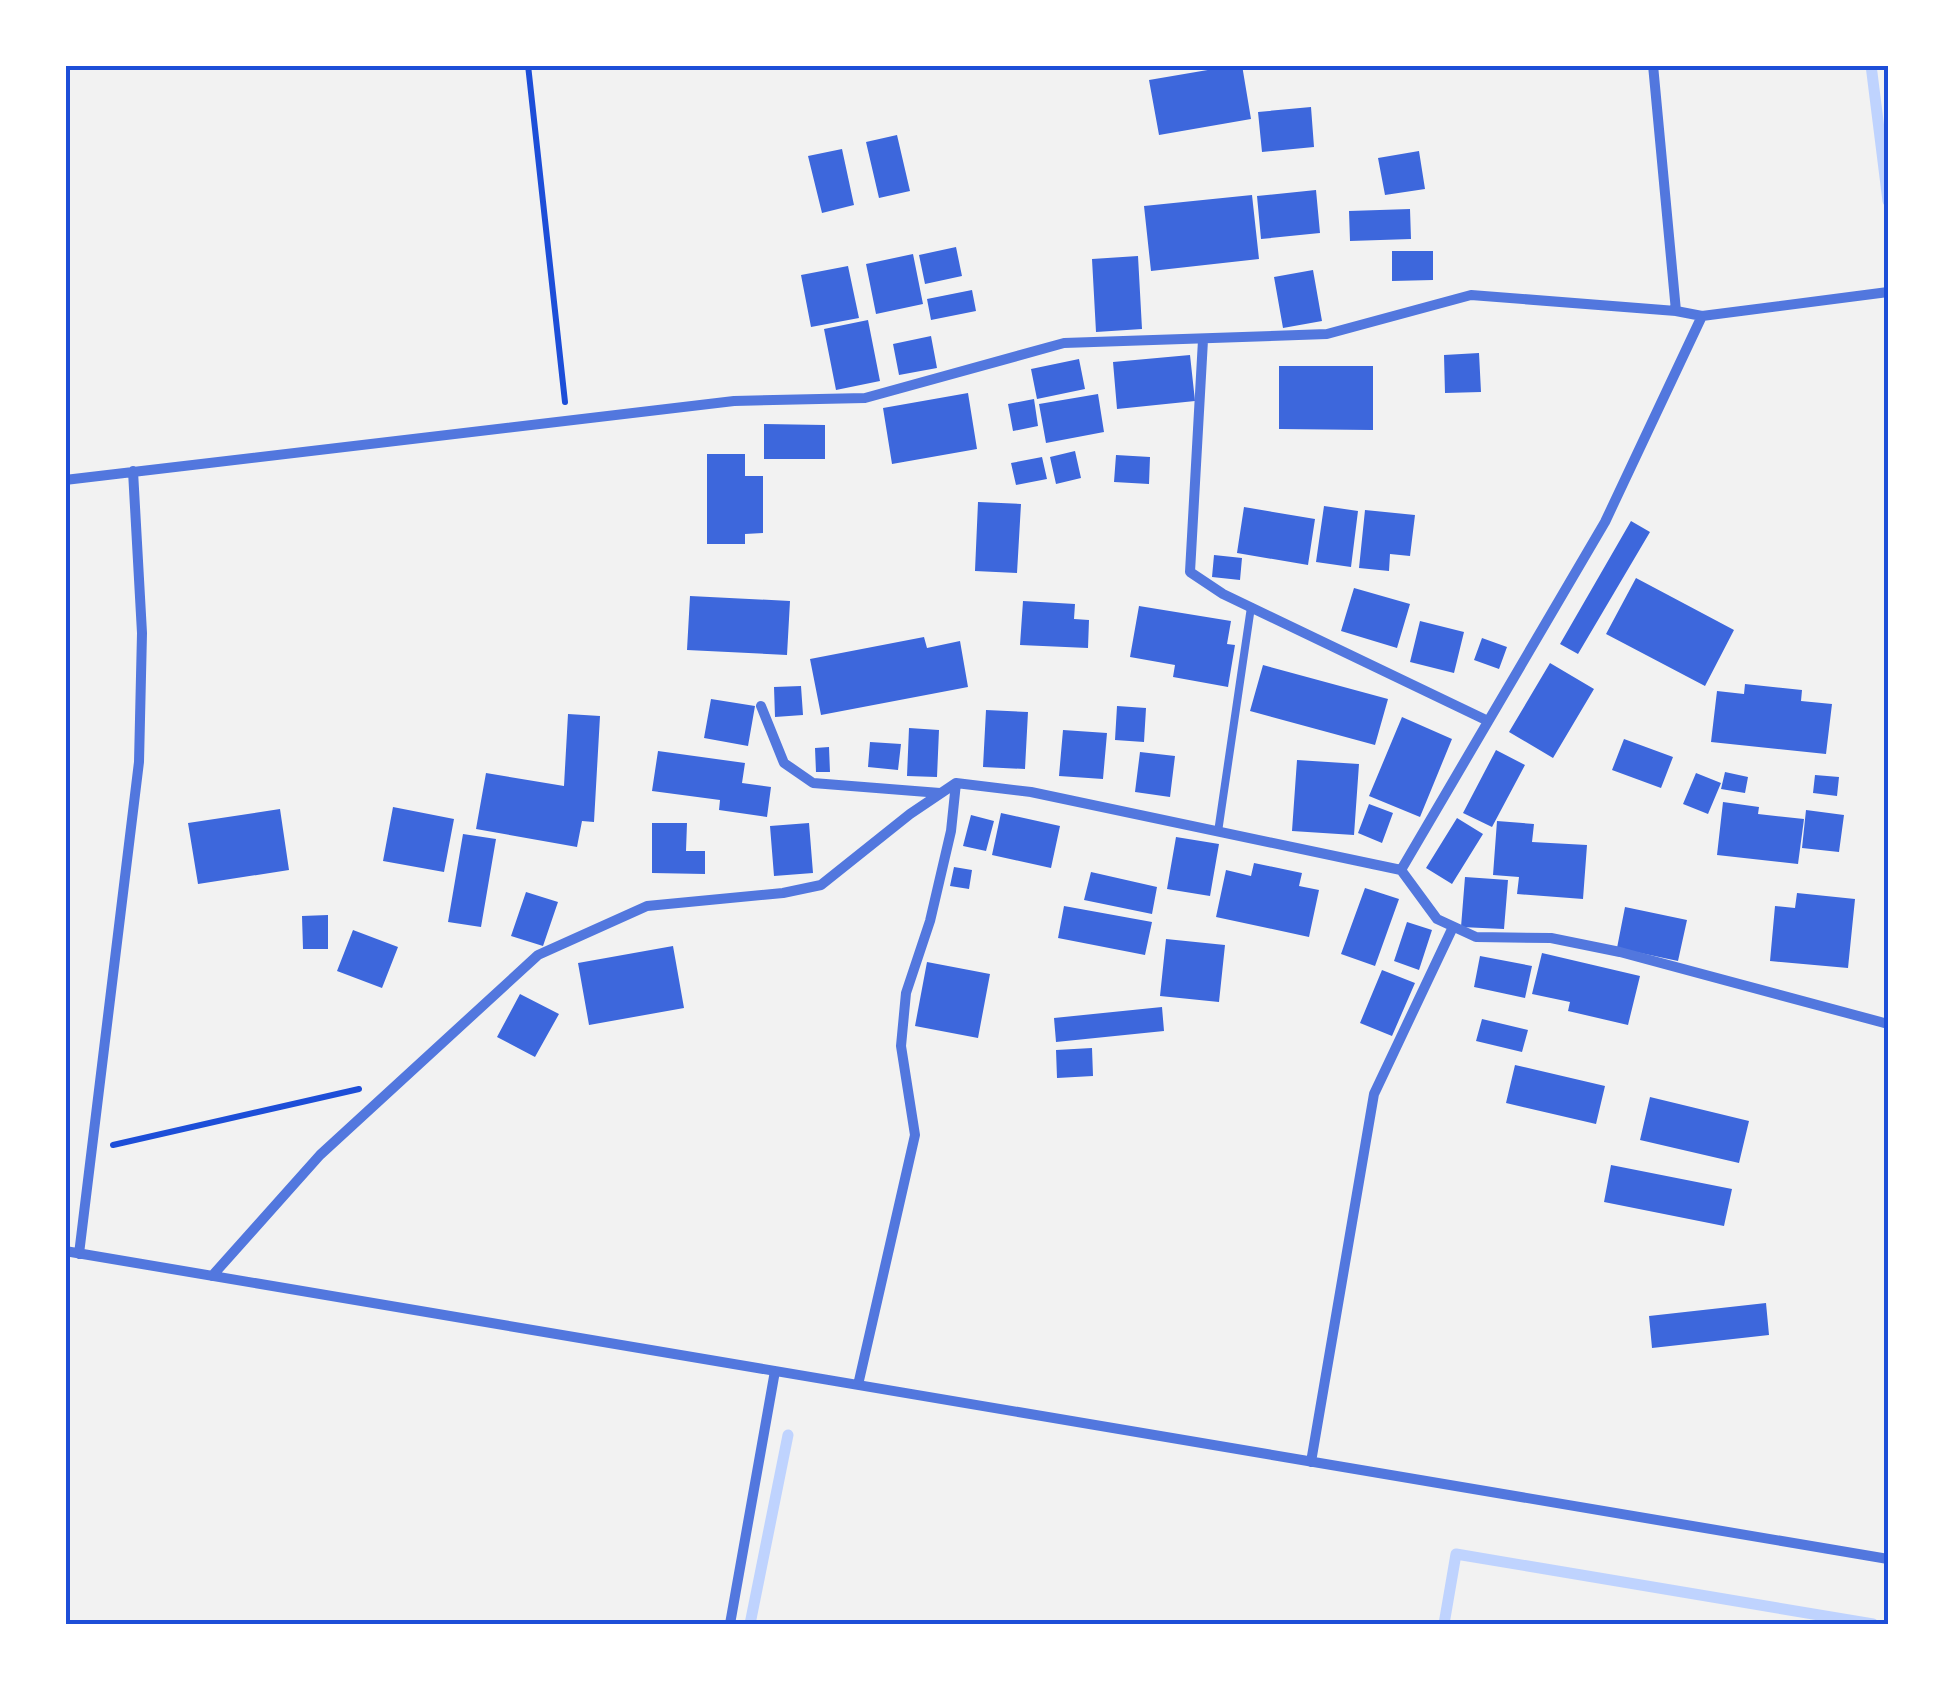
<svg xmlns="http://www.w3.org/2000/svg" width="1953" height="1689" font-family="'Zilla Slab',serif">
<rect width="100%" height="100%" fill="#f2f2f2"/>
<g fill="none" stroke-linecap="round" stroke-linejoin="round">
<path stroke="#bfd3fe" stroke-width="11" d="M1871,65L1888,201
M750,1624L788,1435
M1444,1624L1456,1554L1873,1624"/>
</g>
<path fill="#3d67dc" d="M1237,65H1242L1251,119L1159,135L1149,80Z
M1311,107L1314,147L1262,152L1258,112Z
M897,135L910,191L879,198L866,142Z
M842,149L854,205L822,213L808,156Z
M1419,151L1425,189L1385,195L1378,158Z
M1316,190L1320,233L1261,239L1257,196Z
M1252,195L1259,259L1151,271L1144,206Z
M1410,209L1411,239L1350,241L1349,211Z
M956,247L962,276L925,284L919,255Z
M1392,251H1433V280L1392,281Z
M913,254L923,304L876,314L866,264Z
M1138,256L1142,329L1096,332L1092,259Z
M848,266L859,318L811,327L801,275Z
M1313,270L1322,321L1283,328L1274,277Z
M972,290L976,311L931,320L927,299Z
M868,320L880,381L836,390L824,329Z
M931,336L937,368L899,375L893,344Z
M1479,353L1481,392L1445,393L1444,355Z
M1190,355L1195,401L1117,409L1113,362Z
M1079,359L1085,389L1037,399L1031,369Z
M1279,366H1373V430L1279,429Z
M968,393L977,449L892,464L883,408Z
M1098,394L1104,432L1046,443L1039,404Z
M1034,399L1038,426L1013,431L1008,404Z
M764,424L825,425V459H764Z
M1075,451L1081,478L1056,484L1050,457Z
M707,454H745V476H763V533L745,534V544H707Z
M1116,455L1150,457L1149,484L1114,482Z
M1042,457L1047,479L1016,485L1011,463Z
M978,502L1021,504L1017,573L975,571Z
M1324,506L1358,511L1351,567L1316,562Z
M1244,507L1315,519L1308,565L1237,553Z
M1365,510L1415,515L1410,556L1390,554L1389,571L1359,568Z
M1631,521L1650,532L1578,654L1560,644Z
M1214,555L1242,558L1240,580L1212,577Z
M1636,578L1734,630L1705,686L1606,634Z
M1354,588L1410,604L1397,648L1341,631Z
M690,596L790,601L787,655L687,650Z
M1023,601L1075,604L1074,619L1089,620L1088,648L1020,645Z
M1139,606L1231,621L1227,644L1235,645L1228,687L1173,677L1175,665L1130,657Z
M1420,621L1464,632L1454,673L1410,662Z
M924,637L927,648L960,641L968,687L821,715L810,659Z
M1482,638L1507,647L1499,669L1474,660Z
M1550,663L1594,689L1553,758L1509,732Z
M1263,665L1388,699L1375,745L1250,711Z
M1745,684L1802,690L1801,701L1832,704L1826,754L1711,742L1717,691L1744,694Z
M801,686L803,715L775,717L774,687Z
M711,699L755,706L748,746L704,738Z
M1117,706L1146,708L1144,742L1115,740Z
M986,710L1028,712L1025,769L983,767Z
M568,714L600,716L594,822L582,821L577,847L476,829L486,773L564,786Z
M1402,717L1452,739L1420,817L1369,796Z
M909,728L939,730L937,777L907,776Z
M1063,730L1107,733L1103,779L1059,776Z
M1624,739L1673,757L1661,788L1612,770Z
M870,742L901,744L898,770L868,767Z
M829,747L830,772H816L815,748Z
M1496,750L1525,765L1492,827L1463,813Z
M658,751L745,763L742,783L771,787L767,817L719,810L720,800L652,791Z
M1140,752L1175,756L1170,797L1135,792Z
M1297,760L1359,764L1354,835L1292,831Z
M1725,772L1748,777L1745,793L1721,789Z
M1696,773L1721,783L1708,814L1683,804Z
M1815,775L1839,777L1837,796L1813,793Z
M1723,802L1759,807L1758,814L1804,819L1798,864L1717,855Z
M1369,804L1393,813L1382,843L1358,833Z
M393,807L454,819L444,872L383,861Z
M280,809L289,870L198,884L188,823Z
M1806,810L1844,815L1839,852L1802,848Z
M1001,813L1060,826L1051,868L992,855Z
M971,815L994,821L986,851L963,846Z
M1457,818L1483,834L1452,884L1426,868Z
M1497,821L1534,824L1532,842L1587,845L1583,899L1517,894L1519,877L1493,875Z
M652,823H687L686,851H705V874L652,873Z
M809,823L813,873L774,876L770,826Z
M463,834L496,839L481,927L448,922Z
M1176,837L1219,844L1210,896L1167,889Z
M1254,863L1302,873L1299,886L1319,890L1309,937L1216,917L1226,870L1251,876Z
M954,867L972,870L969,889L950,886Z
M1091,872L1157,887L1152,914L1084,900Z
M1465,877L1508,880L1504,929L1461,927Z
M1365,888L1399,899L1375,966L1341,954Z
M526,892L558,902L543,946L511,936Z
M1797,893L1855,899L1848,968L1770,961L1775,906L1795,908Z
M1064,906L1152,922L1145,955L1058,938Z
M1625,907L1687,920L1678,961L1617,948Z
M328,915V949H303L302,916Z
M1407,922L1432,930L1419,970L1394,961Z
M353,930L398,947L382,988L337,971Z
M1166,939L1225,945L1219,1002L1160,996Z
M673,946L684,1008L589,1025L578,963Z
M1542,953L1640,976L1628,1025L1568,1011L1570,1002L1532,994Z
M1480,956L1532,966L1525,998L1474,987Z
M927,962L990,974L978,1038L915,1026Z
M1382,970L1415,983L1392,1036L1360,1023Z
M520,994L559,1014L535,1057L497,1037Z
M1162,1007L1164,1031L1056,1042L1054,1018Z
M1482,1019L1528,1030L1522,1052L1476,1041Z
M1092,1048L1093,1076L1057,1078L1056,1050Z
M1515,1065L1605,1086L1596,1124L1506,1103Z
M1650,1097L1749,1121L1739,1163L1640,1140Z
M1611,1165L1732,1189L1724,1226L1604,1202Z
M1766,1303L1769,1335L1652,1348L1649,1316Z"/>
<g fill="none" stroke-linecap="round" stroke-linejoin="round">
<path stroke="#1d4ed8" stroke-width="6" d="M528,65L565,402
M113,1145L359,1089"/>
<path stroke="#5277de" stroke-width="8" d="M1218,832L1251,607"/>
<path stroke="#5277de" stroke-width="10" d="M1653,65L1676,311
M1203,340L1190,572L1223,594L1488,721
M65,480L734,401L865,398L1064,343L1327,334L1471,295L1676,311L1702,316L1888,292
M761,706L784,763L813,783L940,793
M1401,870L1605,522L1702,316
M65,1251L1888,1559
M79,1254L139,762L142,633L133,471
M212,1276L320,1155L538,955L647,906L783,893L821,885L910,814L956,783L1031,792L1401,870L1437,919L1476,937L1551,938L1620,952L1888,1024
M858,1385L915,1135L901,1046L906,993L930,921L951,831L956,783
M1311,1462L1374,1094L1453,927
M730,1624L775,1371"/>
</g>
<rect width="1953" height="1689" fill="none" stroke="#ffffff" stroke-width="135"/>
<rect x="68" y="68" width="1818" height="1554" fill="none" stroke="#1d4ed8" stroke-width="4"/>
</svg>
